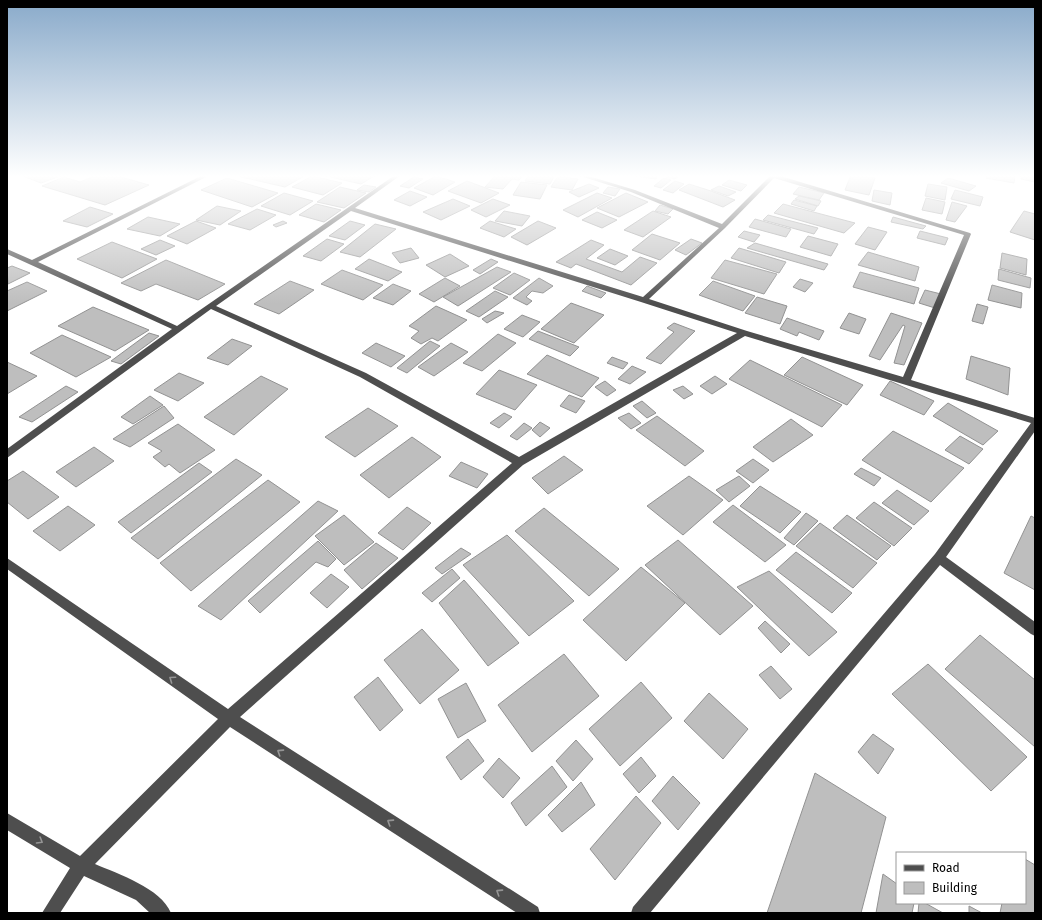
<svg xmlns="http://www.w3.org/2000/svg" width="1042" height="920" font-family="'Fira Sans',sans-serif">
<rect width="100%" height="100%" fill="#fff"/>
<path fill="#bebebe" stroke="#929292" d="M20,175H63L41,183Z
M97,175H114L149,185L105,205L42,186L64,177L80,182Z
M233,175H306L285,187Z
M322,175H376L361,184Z
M496,175H523L519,180L512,179L503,189L485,187Z
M529,175H555L550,184L525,181Z
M637,175H657L656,179L636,176Z
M669,175H675L679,176L675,179L666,177Z
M851,175L875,178L869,195L845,190Z
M987,175H1015L1014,183L986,178Z
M1021,175L1035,177V182L1021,179Z
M312,176L342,183L323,195L292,187Z
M436,176L455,182L433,195L414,188Z
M558,176L578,179L572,190L551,187Z
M414,177L423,179L409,188L400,186Z
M227,178L278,193L252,207L201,190Z
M664,178L671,180L661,188L654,186Z
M948,178L976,186L969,191L941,183Z
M729,180L747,185L741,191L722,185Z
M467,181L499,193L481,203L448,191Z
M675,181L684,184L673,193L663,190Z
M521,182L547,185L540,199L513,195Z
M589,184L599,188L579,197L569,192Z
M689,184L711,191L735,200L723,207L679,190Z
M928,184L947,187L945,200L925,196Z
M364,185L376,187L369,192L357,190Z
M719,186L736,192L728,196L711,190Z
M340,187L366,193L344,208L317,202Z
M608,187L620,189L615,196L603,193Z
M799,187L824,193L819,200L793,194Z
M874,190L892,193L890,205L872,201Z
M955,190L983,197L980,206L951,199Z
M410,191L427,197L410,206L394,200Z
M284,193L313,201L290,215L261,206Z
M597,193L612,198L578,217L563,210Z
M626,193L648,202L619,217L597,208Z
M799,196L821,201L818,206L795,199Z
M926,198L945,202L942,214L922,210Z
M453,199L470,206L441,220L423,212Z
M493,199L510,205L486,217L471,210Z
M794,200L817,206L814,211L791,204Z
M952,202L967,206L955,222L946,220Z
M316,204L341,210L324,222L299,215Z
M783,204L855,223L844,233L774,213Z
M660,205L673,209L668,214L655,211Z
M217,206L241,211L220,225L196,220Z
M90,207L113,214L87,227L63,221Z
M257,209L276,215L250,230L228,224Z
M504,211L530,216L522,226L495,221Z
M653,211L671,217L643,237L624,230Z
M1024,211L1035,214V240L1010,232Z
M597,212L617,220L602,228L582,220Z
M768,215L818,228L814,234L763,220Z
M148,217L180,224L160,236L127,229Z
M893,217L926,226L923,229L891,222Z
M755,219L791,229L786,237L749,227Z
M196,221L216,228L187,244L167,236Z
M283,221L287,223L276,227L273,225Z
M350,221L365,225L345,240L329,236Z
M490,221L516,229L504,237L480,228Z
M538,221L556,228L527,245L511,237Z
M375,224L396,229L360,257L340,252Z
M868,227L887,232L875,250L855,244Z
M744,231L760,235L754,242L738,237Z
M920,231L948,238L945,245L917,238Z
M652,234L680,243L660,260L632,250Z
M808,236L838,244L831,256L800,247Z
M327,239L344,244L321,261L303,256Z
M691,239L702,243L686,255L675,250Z
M160,240L175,246L156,255L141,249Z
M591,240L604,245L586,259L622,272L640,257L657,263L631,285L576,264L571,268L556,262Z
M112,242L157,259L122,278L77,259Z
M755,243L828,264L824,270L747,248Z
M411,248L419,258L400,263L392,253Z
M739,248L786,262L779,273L731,258Z
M610,249L628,256L615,265L597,258Z
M868,252L919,267L915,281L858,265Z
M1002,253L1027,259L1026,275L1000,268Z
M450,254L469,266L445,277L426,265Z
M369,259L402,272L388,281L355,269Z
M491,259L498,262L480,274L473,270Z
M166,260L225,284L198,300L156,284L141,291L121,283Z
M725,260L777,274L764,294L711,278Z
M12,266L30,273L8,284L7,268Z
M497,267L511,272L458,306L443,297Z
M999,269L1031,278L1030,288L998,280Z
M342,270L383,285L363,300L321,284Z
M860,272L919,288L914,304L853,287Z
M514,273L530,280L510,295L493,288Z
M445,278L460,286L434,302L419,294Z
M539,278L553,286L543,293L532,291L526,297L532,301L527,305L513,298Z
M800,279L813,283L805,292L793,287Z
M290,281L314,290L279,314L254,304Z
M713,281L755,296L743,311L699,295Z
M27,282L47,291L7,311V291Z
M393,284L411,291L393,305L373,298Z
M992,285L1022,293L1021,308L988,300Z
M587,286L606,293L601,298L582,291Z
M925,290L941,294L935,308L919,303Z
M495,291L508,297L479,317L466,311Z
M757,297L787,306L780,324L745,313Z
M571,303L604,315L574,343L541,329Z
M977,304L988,307L983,324L972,321Z
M436,306L467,320L438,341L432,338L421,344L411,338L419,331L409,326Z
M93,307L149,330L115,351L58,326Z
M495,311L504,313L487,323L482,319Z
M849,313L866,319L859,334L840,328Z
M891,313L922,323L904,365L894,363L905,326L903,325L880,360L869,356Z
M522,315L540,322L523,337L504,329Z
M787,318L824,331L819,340L799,332L797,336L780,329Z
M674,323L695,331L661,364L646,358L674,332L667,328Z
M538,331L579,347L570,356L529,339Z
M149,333L159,336L121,364L111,361Z
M498,334L516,343L482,371L463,363Z
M62,335L111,357L76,377L30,353Z
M232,339L252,346L228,365L207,358Z
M430,341L440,346L407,373L397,368Z
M376,343L405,356L391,367L362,353Z
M451,343L468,352L434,376L418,367Z
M547,355L599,378L582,397L527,374Z
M971,356L1010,368L1008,395L966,379Z
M612,357L628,363L623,369L607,363Z
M802,357L863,385L847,405L784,375Z
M750,360L842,405L822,427L729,379Z
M7,362L37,376L7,394Z
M632,366L646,372L630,384L618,379Z
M499,370L537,385L515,410L476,394Z
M179,373L204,383L178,401L154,390Z
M261,376L288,389L234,435L204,417Z
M715,376L727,384L712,394L700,386Z
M605,381L616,390L607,396L595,387Z
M890,381L934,401L924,415L880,395Z
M66,386L78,392L32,422L19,417Z
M683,386L693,394L684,399L673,390Z
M569,395L585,401L576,413L560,406Z
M150,396L163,405L133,424L121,417Z
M642,401L656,413L647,418L633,406Z
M948,403L998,431L983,445L933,416Z
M164,406L174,418L130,447L113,439Z
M368,408L398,426L355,457L325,437Z
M504,413L512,417L499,428L490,423Z
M629,413L641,423L631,429L618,418Z
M657,416L704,451L685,466L636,430Z
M791,419L813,435L773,462L753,447Z
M540,422L550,428L540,437L532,430Z
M524,423L532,428L517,440L510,436Z
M178,424L215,450L180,473L169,464L165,467L153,457L162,451L148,443Z
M893,431L964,468L931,502L862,460Z
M960,436L983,449L969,464L945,450Z
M412,437L441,457L389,498L360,475Z
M94,447L114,461L76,487L56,472Z
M564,456L583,470L548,494L532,478Z
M236,459L262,475L158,559L131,538Z
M753,459L769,470L753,483L736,471Z
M461,462L488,474L477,488L449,476Z
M199,463L212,472L131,533L118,522Z
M861,468L881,478L874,486L854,474Z
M23,471L59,497L28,519L7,502V481Z
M689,476L723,500L683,535L647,506Z
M739,476L750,486L729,502L716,490Z
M268,480L300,502L191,591L160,563Z
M760,486L801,512L780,533L740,506Z
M897,490L929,511L914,525L882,503Z
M318,501L338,511L221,620L198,606Z
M874,502L912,528L894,546L856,518Z
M733,505L786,545L765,562L713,522Z
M68,506L95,525L60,551L33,531Z
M407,507L431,523L403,550L378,533Z
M544,508L619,569L589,596L515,531Z
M806,513L818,521L794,545L784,538Z
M344,515L374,542L344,565L315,536Z
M847,515L891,546L877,560L833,528Z
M1031,516L1035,518V590L1004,573Z
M820,523L877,563L853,588L796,546Z
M507,535L574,601L529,636L463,565Z
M678,540L753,606L720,635L645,565Z
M318,541L336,559L328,567L316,562L260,613L248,601Z
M376,543L398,558L362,589L344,570Z
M461,548L471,554L442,574L435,568Z
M796,552L852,593L832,613L776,570Z
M641,567L685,603L626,661L583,620Z
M452,569L460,578L432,602L422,593Z
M769,571L837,632L809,656L737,587Z
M331,574L349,587L327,608L310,593Z
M464,580L519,643L488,666L439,603Z
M765,621L790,644L781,653L758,628Z
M422,629L459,670L420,704L384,660Z
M980,635L1035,680V747L945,669Z
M564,654L599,696L532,752L498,705Z
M928,664L1027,757L991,791L892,694Z
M771,666L792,689L780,699L759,675Z
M378,677L403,710L380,731L354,697Z
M641,682L672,718L620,766L589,729Z
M466,683L486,721L458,738L438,699Z
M709,693L748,729L723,759L684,721Z
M873,734L894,749L878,774L858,752Z
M468,739L484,761L461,780L446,757Z
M576,740L593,759L573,781L556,761Z
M641,757L656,776L639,793L623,774Z
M499,758L520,778L503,798L483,777Z
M552,766L567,787L526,826L511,803Z
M815,773L886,817L861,913H767Z
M673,776L700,803L678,830L652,801Z
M581,782L595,805L562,832L548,815Z
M636,796L661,823L615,880L590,849Z
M1025,859L1035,865V913H1000L1002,903H1025Z
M883,874L897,884V903H914L912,913H876Z
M919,903H925L943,913H918Z
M969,906L982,913H969Z"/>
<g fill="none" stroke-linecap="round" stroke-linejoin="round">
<path fill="#4e4e4e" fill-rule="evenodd" d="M203,175H210L38,262L177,326L395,175H401L355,208L643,297L719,228L631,192L577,175H585L635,190L722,224L771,175H777L970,233L971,234L911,380L1035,418V431L946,557L1035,622V636L1031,634L940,565L650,913H631L633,907L935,554L1031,423L745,336L523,465L240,717L538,907L540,913H517L230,727L95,864C118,874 161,888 171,913H150L136,900L84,876L60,913H42L70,868L7,830V813L80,856L218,719L7,569V558L228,709L512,463L360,377L211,309L7,458V449L172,329L7,254V249L32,260ZM774,178L964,235L903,377L747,331L649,299L725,228ZM351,211L641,302L737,333L519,457L366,373L216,306Z"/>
</g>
<defs><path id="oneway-chevron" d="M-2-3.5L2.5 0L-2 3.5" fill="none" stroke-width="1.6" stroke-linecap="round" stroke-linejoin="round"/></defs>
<g stroke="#959595">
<use href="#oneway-chevron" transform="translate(172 679) rotate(-145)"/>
<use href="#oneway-chevron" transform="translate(280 752) rotate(-147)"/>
<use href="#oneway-chevron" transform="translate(390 822) rotate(-147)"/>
<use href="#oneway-chevron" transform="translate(40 841) rotate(31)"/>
<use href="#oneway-chevron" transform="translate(499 892) rotate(-147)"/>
</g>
<linearGradient id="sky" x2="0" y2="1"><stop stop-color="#89aaca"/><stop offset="0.58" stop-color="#fff"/><stop offset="1" stop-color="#fff" stop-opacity="0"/></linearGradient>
<rect width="1042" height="304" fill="url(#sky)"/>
<rect width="1042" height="920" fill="none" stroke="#000000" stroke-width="16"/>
<rect x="896" y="852" width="130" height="52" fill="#ffffff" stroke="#999999"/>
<rect x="904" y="865" width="20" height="6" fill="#4e4e4e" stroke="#999999"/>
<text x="932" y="872" font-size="12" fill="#000000">Road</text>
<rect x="904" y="882" width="20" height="12" fill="#bebebe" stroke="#999999"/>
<text x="932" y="892" font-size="12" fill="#000000">Building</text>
</svg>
